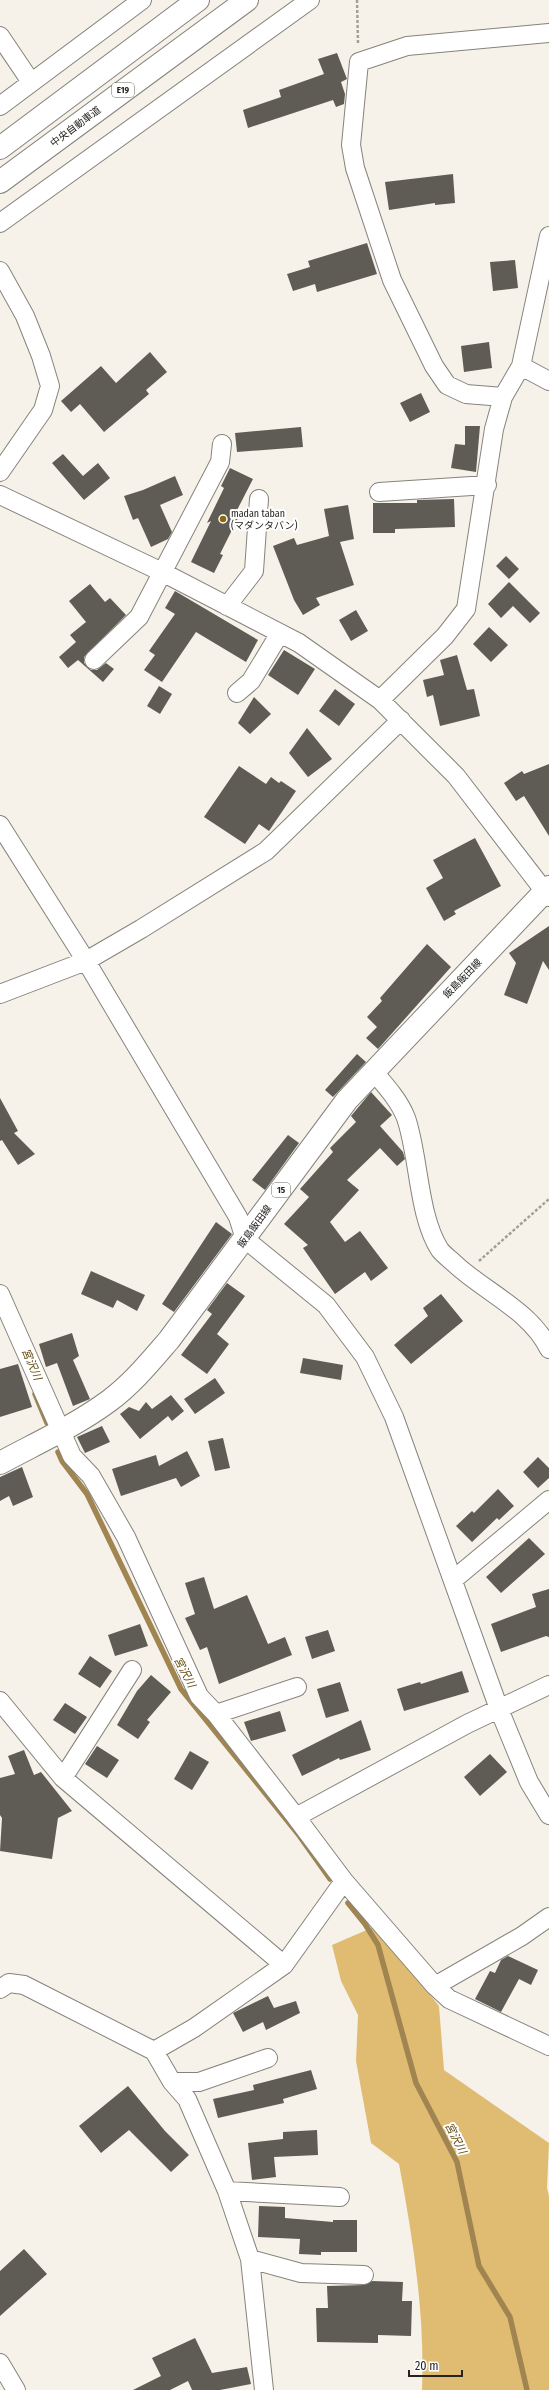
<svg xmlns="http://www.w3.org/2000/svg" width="549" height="2390" font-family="'Fira Sans Condensed','Noto Sans JP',sans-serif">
<rect width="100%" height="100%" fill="#f6f2ea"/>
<path fill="#e0bc73" d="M376,1926L439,2006L444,2070L549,2143L547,2188L549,2196V2390H422C425,2314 413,2239 399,2164L371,2143L356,2061L358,2015L341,1981L332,1945Z"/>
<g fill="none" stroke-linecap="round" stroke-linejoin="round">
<path stroke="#a08551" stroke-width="5.5" d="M35,1394L47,1423
M58,1452L62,1461L87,1494L181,1689L298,1834L330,1879
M348,1903L365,1924L378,1945L416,2083L457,2162L479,2266L510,2317L527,2390"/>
</g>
<path fill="#5f5c55" d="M337,53L347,79L341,82L345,94L344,104L336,107L333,100L248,128L243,110L281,97L279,90L324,74L318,59Z
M453,174L455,203L435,205V203L389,210L385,182Z
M367,243L377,274L317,292L315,284L293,291L287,274L310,267L308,261Z
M515,260L518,288L493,291L490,262Z
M489,342L492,368L464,372L461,346Z
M150,352L167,372L146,390L149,394L104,432L80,404L71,412L61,401L101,366L116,383Z
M421,393L430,412L410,422L400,403Z
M465,426H480L476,472L451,468L455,444L465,445Z
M301,427L303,447L237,452L235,433Z
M63,454L83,476L98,463L110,478L84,500L52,463Z
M230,468L253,479L235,514L239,516L220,554L223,555L214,573L191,562L211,521L207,523L224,488L221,486Z
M175,476L183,495L160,505L172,532L168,539L151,547L138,518L133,520L124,496L143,490Z
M454,499L455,527L395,529V533H373V503H417V500Z
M348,505L354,539L340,542L354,585L316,598L320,605L303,615L294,600L273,546L294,538L297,545L329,536L324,509Z
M506,556L519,569L509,579L496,566Z
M509,582L540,613L530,623L513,606L501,618L488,604Z
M90,584L105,602L110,598L126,615L84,657V663L91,670H97L106,663L114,669L103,682L78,660L68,668L59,657L76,642L70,635L86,622L69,601Z
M175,591L258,640L246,662L196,632L162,682L144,670L155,655L149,651L175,614L165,608Z
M356,610L368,631L351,641L339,620Z
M489,627L508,645L491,662L473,644Z
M284,650L315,669L298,695L268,675Z
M457,655L467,690L474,689L480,716L440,726L433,695L427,697L423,680L444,675L440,660Z
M159,686L172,694L160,714L147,706Z
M335,689L355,704L339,726L319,711Z
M254,697L271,714L250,734L238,723Z
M307,728L332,759L308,777L289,753Z
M549,764V836L524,796L516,801L504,783L522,771L524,774Z
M239,766L266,784L271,777L279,783L281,781L296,791L269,831L259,824L245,844L204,817Z
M475,838L501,886L454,911L456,914L444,921L426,888L443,878L433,860Z
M549,926V970L543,961L527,1004L504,995L516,963L509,953Z
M427,944L451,967L378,1049L366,1038L377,1027L367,1017L382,1001L380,998Z
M357,1054L366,1062L333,1097L325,1090Z
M371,1092L392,1115L380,1126L403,1152L405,1159L397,1166L380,1148L347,1180L359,1190L330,1222L345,1242L360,1231L388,1268L371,1281L365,1272L335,1294L303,1248L308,1245L284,1224L309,1197L300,1189L333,1152L330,1148L356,1122L351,1116Z
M0,1098L18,1131L14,1133L35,1154L18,1165L2,1140L0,1141Z
M288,1135L299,1143L265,1190L252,1180Z
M216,1222L232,1234L174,1312L162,1304Z
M91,1271L145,1295L137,1311L117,1300L113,1308L81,1294Z
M227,1283L245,1296L217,1334L229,1344L207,1374L181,1355L212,1314L207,1310Z
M441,1294L463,1321L411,1364L394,1345L428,1316L423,1308Z
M72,1333L79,1356L73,1360L90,1399L73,1406L57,1363L46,1367L39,1344Z
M303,1358L343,1365L341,1380L300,1373Z
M18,1364L32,1407L0,1417V1369Z
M215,1378L225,1393L195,1414L184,1399Z
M171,1395L184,1411L172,1421L168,1416L140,1439L120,1414L129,1407L139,1411L146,1402L152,1409Z
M102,1426L110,1442L85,1453L77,1437Z
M223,1438L230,1468L215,1471L208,1441Z
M187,1451L200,1476L181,1487L176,1478L121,1496L112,1469L156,1455L159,1466Z
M538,1457L549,1468V1478L538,1488L523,1472Z
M22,1467L33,1497L13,1506L9,1496L0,1501V1477Z
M498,1489L514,1506L499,1520L497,1518L472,1542L456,1526L472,1511L474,1513Z
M529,1538L545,1554L501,1593L486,1577Z
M204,1577L214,1609L247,1595L268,1644L285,1637L292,1655L219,1684L207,1647L200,1650L185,1618L195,1614L185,1583Z
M549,1589V1637L546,1636L501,1652L491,1624L536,1607L532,1594Z
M140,1624L148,1646L115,1656L108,1635Z
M328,1630L335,1651L312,1659L305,1637Z
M90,1656L112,1671L100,1688L78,1674Z
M462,1671L469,1692L404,1711L397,1689L420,1682L421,1684Z
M151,1675L171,1692L147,1720L150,1722L138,1739L117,1725L137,1691Z
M340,1682L349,1711L326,1718L317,1689Z
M65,1703L87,1717L75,1734L53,1720Z
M280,1711L286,1731L251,1741L244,1722Z
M361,1720L371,1750L340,1760L339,1758L302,1776L292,1755Z
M97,1746L119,1760L107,1778L85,1764Z
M24,1750L34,1775L41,1772L72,1811L58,1818L52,1859L0,1851L2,1818L0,1815V1778L15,1774L8,1756Z
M190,1751L209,1762L192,1790L174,1779Z
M490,1754L507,1772L480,1796L464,1777Z
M508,1956L538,1970L531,1985L519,1979L501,2012L475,1999L490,1971L495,1973L501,1960Z
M268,1996L274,2008L296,2001L300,2013L266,2030L263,2022L243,2032L233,2013Z
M311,2070L317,2089L283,2099L284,2103L218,2118L213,2099L254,2090L253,2085Z
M128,2086L165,2131L189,2155L171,2172L129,2130L101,2153L79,2126Z
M317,2130L318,2155L274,2157L276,2177L252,2180L248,2143L283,2139V2132Z
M259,2206L285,2207V2218L333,2222V2220H357V2252H321V2255L299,2254L300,2239L258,2237Z
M24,2249L47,2274L0,2316V2271Z
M372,2281L403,2282L402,2301H412L411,2336L378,2335V2343L317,2342L316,2308H328L327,2286L364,2285Z
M195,2338L212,2373L247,2367L251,2384L220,2390H192L188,2381L170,2390H133L161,2376L152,2358Z"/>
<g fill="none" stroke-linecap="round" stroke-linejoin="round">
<defs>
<path id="minor" d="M0,36L31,82
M0,106L142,0
M0,223L310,0
M0,271L25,316L41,356L50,386L43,410L0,472
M521,366L549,381
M503,397L466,394L447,385L434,366L392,280L355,168L351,145L359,62L407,46L549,33
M379,492L487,485
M0,495L162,572L299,643L380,700L456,776L549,897
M227,606L254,571L259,499
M94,660L139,617L220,462L222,444
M237,693L251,681L280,633
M380,700L445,636L466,609L494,429L503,397L521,366L549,236
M0,825L86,961L238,1217L245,1239L326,1305L365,1357L394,1417L499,1709L529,1782L549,1815
M0,994L86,961L141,929L266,851L401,720
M373,1071C385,1085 399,1100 406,1118C419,1155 418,1217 440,1250C444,1255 451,1260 455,1264C485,1292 531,1311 549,1349
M0,1294L72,1456L91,1476L126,1537L199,1696L216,1714L296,1817
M453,1580L549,1500
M0,1701L63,1778L284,1965
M216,1714L297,1687
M63,1778L132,1670
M344,1881L435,1986L522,1936L549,1917
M435,1986L449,1999L549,2046
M0,1989L9,1983L24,1985L154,2051L194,2028L284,1965L344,1881L296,1817L467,1724L549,1685
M154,2051L172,2082L187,2099L227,2191L250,2259L264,2390
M172,2082H199L268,2058
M227,2191L340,2197
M250,2259L301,2273L364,2275
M0,2363L16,2390"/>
<path id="major" d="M0,1463C37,1443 75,1426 109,1401C132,1384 150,1362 169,1340L347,1100L549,887"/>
<path id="highway" d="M0,148L198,0
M0,182L247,0"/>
</defs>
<use href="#minor" stroke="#86837c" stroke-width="20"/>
<use href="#major" stroke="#86837c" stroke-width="24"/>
<use href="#highway" stroke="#86837c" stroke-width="24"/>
<path stroke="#a29f99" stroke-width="2.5" stroke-dasharray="3 2" stroke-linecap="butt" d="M357,0L358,43
M479,1261L549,1199"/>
<use href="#minor" stroke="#fff" stroke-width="18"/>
<use href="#major" stroke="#fff" stroke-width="22"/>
<use href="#highway" stroke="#fff" stroke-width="22"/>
</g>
<circle fill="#8c680a" stroke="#fff" stroke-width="1.5" cx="223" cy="519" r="4"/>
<g text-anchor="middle" stroke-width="4" stroke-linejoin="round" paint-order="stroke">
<g fill="#fff" stroke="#676664" stroke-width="1">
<rect x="112" y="83" width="22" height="14" rx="3"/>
<rect x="272" y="1183" width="18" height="14" rx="3"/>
</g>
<g font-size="9" font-weight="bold" fill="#262421">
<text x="123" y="93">E19</text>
<text x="281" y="1193">15</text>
</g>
<g font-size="10" fill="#262421" stroke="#fff">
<text transform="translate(75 126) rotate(-37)" y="4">中央自動車道</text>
<text transform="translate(462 978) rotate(-46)" y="4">飯島飯田線</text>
<text transform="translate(254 1226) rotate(-54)" y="4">飯島飯田線</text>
</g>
<g font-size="10" fill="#262421" stroke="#fff" text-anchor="start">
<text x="231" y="517">madan taban<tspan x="231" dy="12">(マダンタバン)</tspan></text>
</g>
<g font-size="11" font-style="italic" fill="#61490f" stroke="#fff">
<text transform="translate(32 1364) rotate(67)" y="4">宮沢川</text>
<text transform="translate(185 1672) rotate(62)" y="4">宮沢川</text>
<text transform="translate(456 2138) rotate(63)" y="4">宮沢川</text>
</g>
</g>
<path d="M409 2370v6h53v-6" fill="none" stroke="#262421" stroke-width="2"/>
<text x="415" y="2370" font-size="12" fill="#262421" stroke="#ffffff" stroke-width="3" paint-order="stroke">20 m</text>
</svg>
